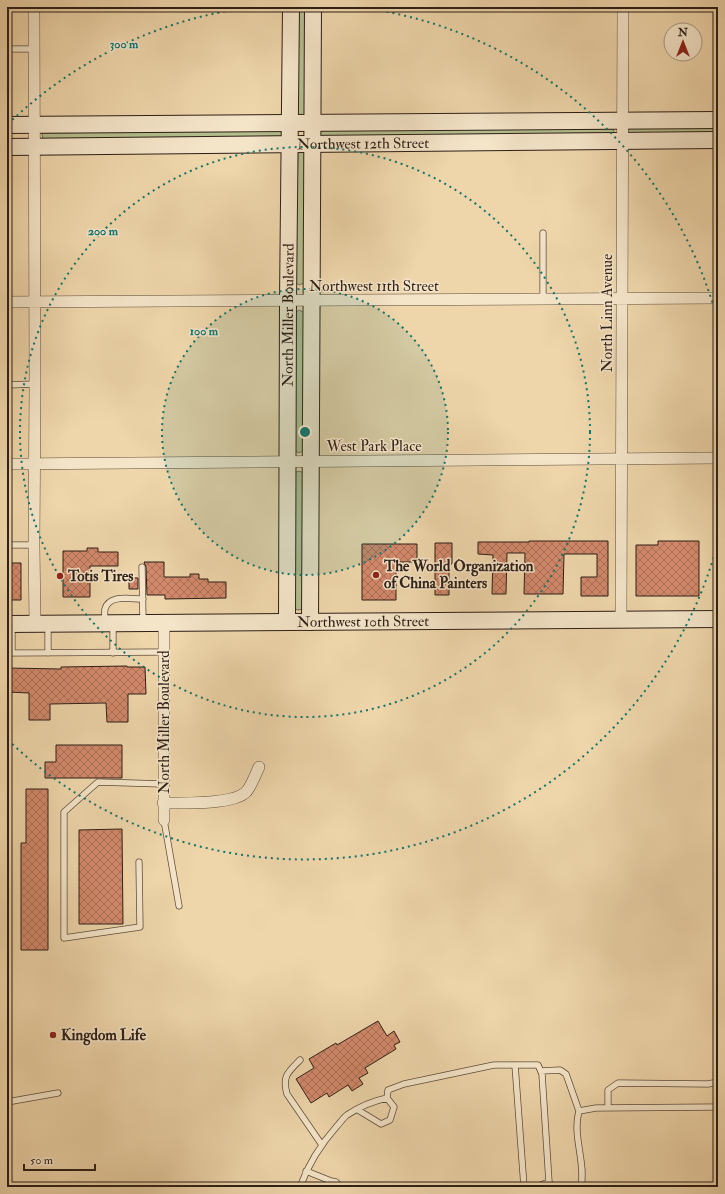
<svg xmlns="http://www.w3.org/2000/svg" width="725" height="1194" font-family="'IM FELL Double Pica',serif">
<defs>
<pattern id="building-cross-hatch" width="8" height="8" patternUnits="userSpaceOnUse"><rect width="8" height="8" fill="#d2896b"/><path d="M0 0l8 8M0 8l8-8" fill="none" stroke="#ab6f57"/></pattern>
</defs>
<rect width="100%" height="100%" fill="#eed5aa"/>
<filter id="stains"><feTurbulence type="fractalNoise" baseFrequency=".005" numOctaves="4"/><feColorMatrix values="0 0 0 0 .2 0 0 0 0 .09 0 0 0 0 .02 0 0 0 .5 -.17"/></filter>
<radialGradient id="worn" r=".72"><stop offset=".6" stop-color="#630" stop-opacity="0"/><stop offset="1" stop-color="#630" stop-opacity=".3"/></radialGradient>
<path fill="#b3be8d" stroke="#706e52" d="M296,7H308L306,114L300,116L297,114Z
M718,126V135L630,134L628,132L629,128Z
M322,129H613L614,131L613,134L320,136L319,134Z
M282,130L283,133L281,137L43,139L42,134L43,133Z
M298,152H303L306,153L304,283L299,285L295,282Z
M299,310L305,313V450L299,453L294,450L295,313Z
M299,471L304,473L303,609L298,610L295,609L294,473Z"/>
<path fill="url(#building-cross-hatch)" stroke="#2d1f18" d="M529,541H608V596H581V577H597V554H564L563,594H524L525,553H507L506,594H492L493,555L478,554V542H529Z
M658,541H699V596H636V545H658Z
M435,543H452V564H449V595H435Z
M362,544H417V562H396V600H362Z
M87,548H98V552H118V566H90V597H63V551H87Z
M144,562H164V577H190V574H199V579H208V582H226V598L165,599V595H147L146,567Z
M7,563H21V600H7Z
M129,578H138V589H129Z
M127,666V667H145L146,694H128V722H107L106,703L50,704V720H29V693L7,692V668L61,669V667Z
M56,745H122V778H45V762H56Z
M26,789H48V950H21V843H26Z
M122,829L123,924H79V830Z
M378,1021L387,1036L394,1031L400,1042L394,1045L396,1049L365,1068L368,1073L359,1078L363,1084L352,1091L348,1085L329,1097L327,1093L311,1103L296,1079L314,1068L309,1059L336,1043L337,1045Z"/>
<g fill="none" stroke-linecap="round" stroke-linejoin="round">
<defs>
<path id="lane" d="M7,49H34
M543,233V299
M7,385L35,384
M7,545H34
M142,567L143,621
M105,623C105,619 104,613 105,609C109,594 131,599 143,599
M12,624V653
M7,653L164,652
M48,653V626
M113,653V626
M164,820L179,906
M139,862L140,927L64,938V812L98,782L163,784
M300,1060C288,1072 282,1076 287,1094L322,1145
M515,1065L524,1187
M541,1071L560,1070L566,1074L579,1111
M387,1098L388,1090L404,1084L494,1065H538L542,1074L549,1182L552,1187
M7,1102L58,1093
M608,1108V1090L618,1083L708,1084L718,1082
M306,1171L331,1181L329,1187
M331,1181L336,1182L340,1187
M300,1187C308,1165 321,1144 337,1126C340,1123 343,1118 347,1115C359,1107 373,1101 387,1098L394,1107L390,1120L381,1124L358,1110
M535,1187L549,1182
M581,1187C586,1162 572,1136 579,1111L596,1108L718,1107"/>
<path id="street" d="M34,7L35,384L34,545L35,624
M7,302L718,298
M7,464L718,458
M621,620L623,7
M163,803C181,803 233,805 246,792C251,787 256,773 259,767
M164,820V623"/>
<g id="secondary">
<path d="M7,125L718,120"/>
<path id="s1" d="M7,147L718,140"/>
<path id="s2" d="M287,622L288,301L291,7"/>
<path d="M310,622L313,7"/>
<path id="s3" d="M7,624L718,619"/>
</g>
</defs>
<use href="#lane" stroke="#5d4c3c" stroke-width="7"/>
<use href="#street" stroke="#5d4c3c" stroke-width="12"/>
<use href="#secondary" stroke="#2d1f18" stroke-width="18"/>
<use href="#lane" stroke="#f4e4c8" stroke-width="5.5"/>
<use href="#street" stroke="#f4e4c8" stroke-width="11"/>
<use href="#secondary" stroke="#f4e4c8" stroke-width="16"/>
</g>
<circle cx="305" cy="432" r="143" fill="#0f766e" fill-opacity=".12"/>
<g fill="none" stroke="#0f766e" stroke-width="2" stroke-dasharray="2 4">
<circle cx="305" cy="432" r="143"/>
<circle cx="305" cy="432" r="285"/>
<path d="M717 546A428 428 0 0 1 8 740M8 124A428 428 0 0 1 253 7M357 7A428 428 0 0 1 717 318"/>
</g>
<g fill="#8f2418" stroke="#f4e4c8" stroke-width="1.5">
<circle cx="376" cy="575" r="4"/>
<circle cx="60" cy="576" r="4"/>
<circle cx="53" cy="1035" r="4"/>
</g>
<g text-anchor="middle" stroke-width="3" stroke-linejoin="round" paint-order="stroke">
<g font-size="15" fill="#2d1f18" stroke="#f4e4c8">
<text dy="5" stroke="none"><textPath href="#s1" startOffset="356">Northwest 12th Street</textPath></text>
<text x="374" y="291">Northwest 11th Street</text>
<text transform="translate(607 313) rotate(-90)" y="5">North Linn Avenue</text>
<text dy="5" stroke="none"><textPath href="#s2" startOffset="307">North Miller Boulevard</textPath></text>
<text x="374" y="451">West Park Place</text>
<text dy="5" stroke="none"><textPath href="#s3" startOffset="356">Northwest 10th Street</textPath></text>
<text transform="translate(164 722) rotate(-90)" y="5">North Miller Boulevard</text>
</g>
<g font-size="15" font-weight="bold" fill="#2d1f18" stroke="#f4e4c8" text-anchor="start">
<text x="384" y="571">The World Organization<tspan x="384" dy="17">of China Painters</tspan></text>
<text x="68" y="581">Totis Tires</text>
<text x="61" y="1040">Kingdom Life</text>
</g>
</g>
<circle cx="305" cy="432" r="6" fill="#0f766e" stroke="#f4e4c8" stroke-width="2"/>
<g font-size="12" text-anchor="middle" font-weight="bold" fill="#0f766e" stroke="#f4e4c8" stroke-width="3" stroke-linejoin="round" paint-order="stroke">
<text x="124" y="48">300 m</text>
<text x="103" y="235">200 m</text>
<text x="204" y="335">100 m</text>
</g>
<rect width="725" height="1194" fill="none" stroke="#eed5aa" stroke-width="24"/>
<rect x="8" y="8" width="709" height="1178" fill="none" stroke="#2d1f18" stroke-width="2"/>
<rect x="12" y="12" width="701" height="1170" fill="none" stroke="#2d1f18"/>
<g transform="translate(683 42)"><circle r="19" fill="#f4e4c8" stroke="#a49582"/>
<path d="M0-3L7 15L0 10L-7 15Z" fill="#8f2418"/>
<text y="-6" font-size="11" font-weight="bold" text-anchor="middle" fill="#2d1f18">N</text>
</g>
<path d="M24 1164v6h71v-6" fill="none" stroke="#2d1f18" stroke-width="2"/>
<text x="30" y="1164" font-size="12" fill="#2d1f18" stroke="#f4e4c8" stroke-width="3" paint-order="stroke">50 m</text>
<rect width="100%" height="100%" filter="url(#stains)"/>
<rect width="100%" height="100%" fill="url(#worn)"/>
</svg>
